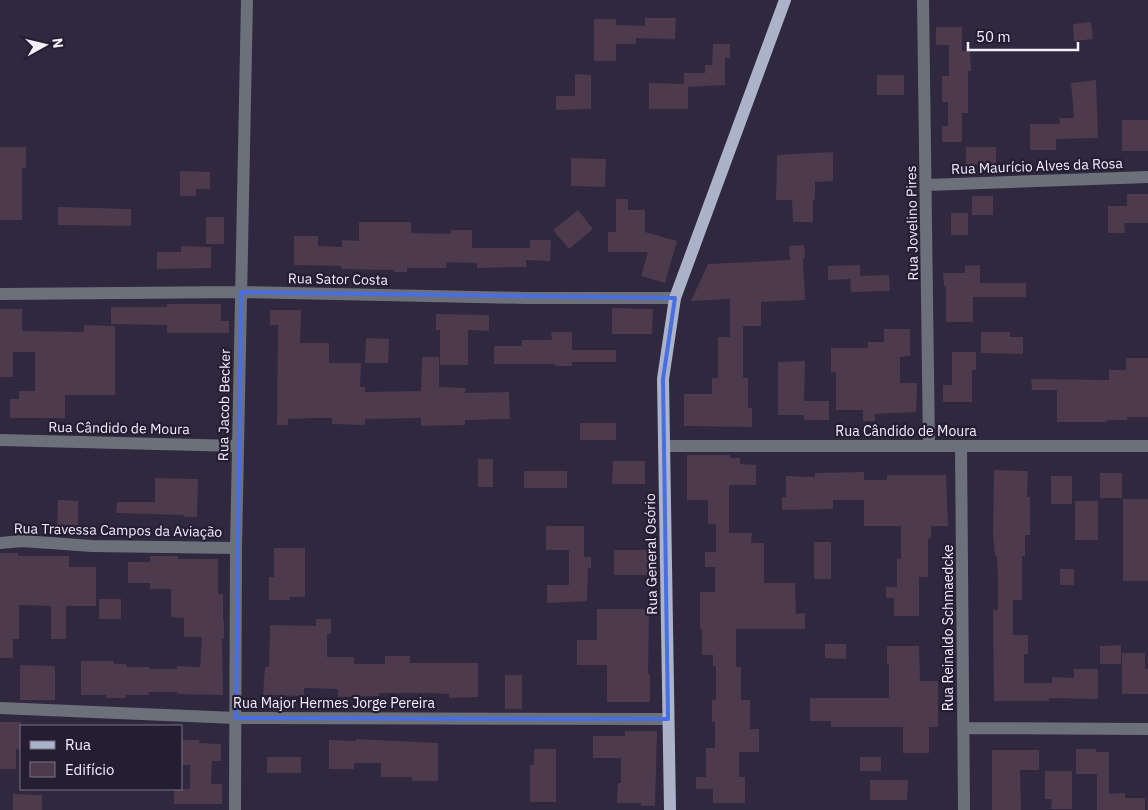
<svg xmlns="http://www.w3.org/2000/svg" width="1148" height="810" font-family="'IBM Plex Sans',sans-serif">
<rect width="100%" height="100%" fill="#2f283e"/>
<path fill="#4d3a4d" d="M645,18H676L675,39L636,38V44H616V61H594V19H616V25L645,26Z
M1091,22L1093,39L1074,41L1073,24Z
M936,27H962V51H970L971,71H968V113H962V142H942V126H948V102H942V76H949V45H936Z
M713,44H730V58H725V85L688,87V109H649V83L684,84V73H705V65H712Z
M575,74L591,75V109L556,110V96H575Z
M877,75H904V95H877Z
M1096,80L1098,138L1056,139V150H1030V124H1060L1059,118H1074L1071,83Z
M1122,120H1148V151H1122Z
M0,147H26V168H22V220H0Z
M966,147H996V164L966,165Z
M833,152V181L815,182V199L813,200V222H793L792,200H776L777,155Z
M571,158L606,159L605,187L571,186Z
M180,171L210,172V189H196V196H180Z
M1127,194H1148V223H1124L1125,233H1108V206H1127Z
M972,196H993V215H972Z
M616,199H628V210H645V232L677,241L665,283L641,276L648,252H608V232H616Z
M58,207L131,209V226L58,225Z
M578,210L593,229L569,249L553,230Z
M951,213H968V235H951Z
M206,217H224V244H206Z
M359,222H411V233L451,234V230H472V248H530V240H551L550,261L526,260V267L477,268V263L447,262L446,268H407V272H394V270L341,269L342,266L294,265V236H318V246L342,247V240L359,241Z
M804,245L805,258H803L805,300L761,302V326H743V378H748V408H752V427L684,426V394H712V378H718V337H730V299L691,301L708,264L790,260L789,246Z
M181,246L211,247V268L157,269V252H181Z
M860,265V276L889,275L890,291L851,292L850,279L828,280V266Z
M980,265V283H1026V297H973V322H946V286H944L943,273H965V266Z
M167,304H221V321H229V333H167V325L111,324V307H167Z
M612,308L653,309L652,334H612Z
M0,309H22V331L84,332V325L115,326V395H65V418H10V399H19V391H35V352H13V377H0Z
M270,310H301L300,343H329V363H361L360,387H365V392L421,391L422,357H439V387L466,388L465,393L509,392L510,419L465,420V425L421,426V418L365,419V425L332,424V418H313L288,419V425H277L278,325H270Z
M436,314L489,315V331L468,330V365H440V330H436Z
M884,329H910V356L900,357V383H917L916,412L875,414V421H863V410H836V372H831V348H868V342H884Z
M551,332H572V350H616V362H572V366H555V364H494V346H522V340H552Z
M981,332H1010V337H1023V354L981,353Z
M366,338L389,339L388,363H365Z
M952,352H976V370H972V402H943V385H952Z
M1126,358H1148V417H1127V420H1107V422H1057V390H1032L1031,379L1109,380V370H1126Z
M805,361L804,401H829V420H804V415H778V362Z
M580,423H616V440H580Z
M687,455H730V458H740V464L756,465V485H730L729,487V533H752L751,543H764V583H795L796,614L805,613V629H736V667H741V700H750V729H759V752H739V777H745V803H713V789H696V777H706V748H715V722H712V700H716V666H713V655H702V629H700V592H715V567H705V552H716V524H708V500H687Z
M478,459H493V487H478Z
M613,461H645V484H612Z
M994,470L1028,471L1027,497H1030V535H1025V556H1022V600H1013V635H1028V654H1024V683H1052V677L1074,678V669H1098V699L1049,698V701H994L993,610H998V579L997,556H995L993,535Z
M524,471H567V488H524Z
M864,472V480H887V475H946L948,526H931V539L928,538V577H919V616H894V598H886V587H897V559H901V526H864V500H833V509L782,510V497H786V476L815,477V473Z
M1100,473H1122V498H1100Z
M1051,476H1072V504H1051Z
M155,478L198,479L197,517H184V515L116,513L117,502H155Z
M1123,499H1148V581H1123Z
M58,500L78,501V531H57Z
M1075,501H1098V540H1075Z
M546,526H584V557H591V568H588L587,601L547,603V585H569V550H546Z
M814,542H831V579H814Z
M274,548H305V597H290V600H269V577H274Z
M614,550H652V575H614Z
M0,553H18V556H69V567H96V606H66V639H51V606L19,605V639H13V658H0Z
M150,556H178V559H218V594H223V621H224V639H222L223,695L177,694V692H149V695H126V698H106V695H81V661H114V664H126V667H150V669H177V666L200,667L202,637H184V618L171,617V589H150V583H128V562H150Z
M1060,569H1074V585H1060Z
M99,599H121V619H99Z
M597,609H649L648,674H650V702H607V665H577V640H597Z
M316,619H331V634H327V657H354V664H385V656H410V663H478V697L449,698V694L430,693H379V696L338,697V689L304,688V696L263,695L265,667H269L270,625L316,626Z
M825,644H846V659L825,658Z
M1121,645V664H1100V646Z
M887,646H919L920,681H938V727H929V753H903V727H831V721H810V698H889V664H887Z
M1122,653H1145V669H1148V694H1122Z
M20,665L55,666V700H20Z
M505,675H522V709H505Z
M0,722H21V750L16,749V769H0Z
M625,731H657L655,806H641V803H617L618,783H621V758H593V736H625Z
M356,739L438,743V781H412V777H381V763H354V769H329V740L356,741Z
M181,740H199V743L221,744V761H212L211,784H222V804H174V789H190V765H181Z
M534,749H556V802H530V765H534Z
M1076,749H1096V752H1109V794L1125,793V798H1145V810H1097V774H1076Z
M992,750H1039V770H1020L1021,810H992Z
M267,757H301V773H267Z
M860,757H881V771H860Z
M1045,771H1072V809H1051L1052,799H1045Z
M870,780H908L907,800H870Z
M13,794L42,795V810H13Z"/>
<g fill="none" stroke-linecap="round" stroke-linejoin="round">
<path stroke="#6c707b" stroke-width="12" d="M923,0L929,446
M927,185L1148,177
M0,294L241,292L526,298H675
M0,440L238,446
M664,446H1148
M961,446L964,810
M0,543L22,541L92,546L236,548
M0,708L236,718L668,719
M963,728L1148,729
M235,810L236,548L247,0"/>
<path stroke="#abb3ca" stroke-width="12" d="M670,810L663,379L675,298L785,0"/>
</g>
<path fill="none" stroke="#486ee0" stroke-width="4" stroke-linejoin="round" d="M241,292L675,298L663,379L668,719L236,718Z"/>
<g text-anchor="middle" stroke-width="4.5" stroke-linejoin="round" paint-order="stroke">
<g font-size="14" fill="#f4f0fe" stroke="#251e33">
<text transform="translate(1037 166) rotate(-2)" y="5">Rua Maurício Alves da Rosa</text>
<text transform="translate(912 223) rotate(-91)" y="5">Rua Jovelino Pires</text>
<text transform="translate(338 279) rotate(1)" y="5">Rua Sator Costa</text>
<text transform="translate(224 405) rotate(-89)" y="5">Rua Jacob Becker</text>
<text transform="translate(119 428) rotate(1)" y="5">Rua Cândido de Moura</text>
<text x="906" y="436">Rua Cândido de Moura</text>
<text transform="translate(118 530) rotate(1)" y="5">Rua Travessa Campos da Aviação</text>
<text transform="translate(651 554) rotate(-91)" y="5">Rua General Osório</text>
<text transform="translate(948 628) rotate(-90)" y="5">Rua Reinaldo Schmaedcke</text>
<text x="334" y="708">Rua Major Hermes Jorge Pereira</text>
</g>
</g>
<rect x="20" y="725" width="162" height="65" fill="#251e33" stroke="#787284"/>
<rect x="30" y="741" width="25" height="8" fill="#abb3ca" stroke="#787284"/>
<text x="65" y="750" font-size="15" fill="#f4f0fe">Rua</text>
<rect x="30" y="762" width="25" height="15" fill="#4d3a4d" stroke="#787284"/>
<text x="65" y="775" font-size="15" fill="#f4f0fe">Edifício</text>
<g transform="translate(45 45) rotate(82)" stroke="#251e33" stroke-width="4" paint-order="stroke">
<path d="M0-4L9 19L0 12L-9 19Z" fill="#f4f0fe"/>
<text y="-8" font-size="14" font-weight="bold" text-anchor="middle" fill="#f4f0fe">N</text>
</g>
<path d="M968 42v8h110v-8" fill="none" stroke="#f4f0fe" stroke-width="2.5"/>
<text x="976" y="42" font-size="15" fill="#f4f0fe" stroke="#251e33" stroke-width="4" paint-order="stroke">50 m</text>
</svg>
